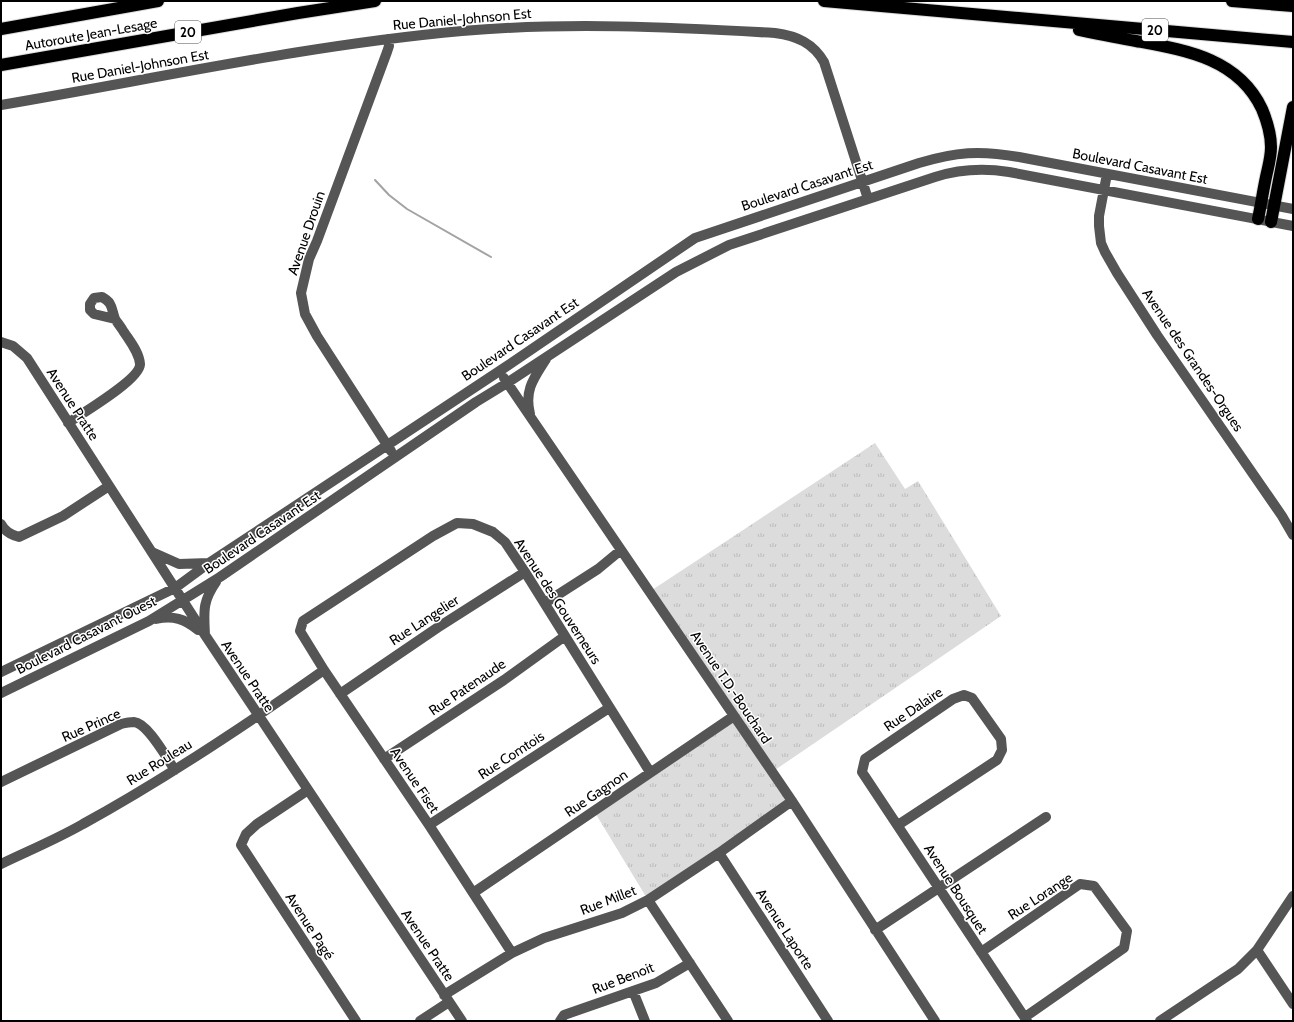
<svg xmlns="http://www.w3.org/2000/svg" width="1294" height="1022" font-family="Cabin,sans-serif">
<defs>
<pattern id="park-tufts" width="24" height="20" patternUnits="userSpaceOnUse"><rect width="24" height="20" fill="#dcdcdc"/><path d="M3 7l-1-3M5 7V3M7 7l1-3M15 17l-1-3M17 17v-4M19 17l1-3" fill="none" stroke="#bbb"/></pattern>
</defs>
<rect width="100%" height="100%" fill="#fff"/>
<path fill="url(#park-tufts)" d="M875,443L905,489L918,481L1001,616L772,772L792,801L648,900L594,811L734,716L649,592Z"/>
<g fill="none" stroke-linecap="round" stroke-linejoin="round">
<path stroke="#a3a3a3" stroke-width="2" d="M375,180L389,195L407,209L491,257"/>
<defs>
<path id="highway" d="M824,1L1293,42
M1232,1L1293,6
M1,29L158,1
M1079,30C1098,34 1117,38 1136,41C1185,50 1238,58 1262,109C1267,121 1271,134 1271,147C1271,158 1268,167 1266,177C1263,191 1261,205 1258,219
M1,65L298,13L375,1
M1271,222L1293,107"/>
</defs>
<use href="#highway" stroke="#dbdbdb" stroke-width="14"/>
<path stroke="#555" stroke-width="10" d="M388,39L389,46L387,52L317,241L309,259L301,293L305,314L317,336L391,451
M1,105C154,79 307,45 462,31C566,22 671,27 775,33C797,36 813,43 824,62L868,199
M1107,174L1099,216V226L1101,243L1105,252L1117,273L1157,335L1282,516L1293,535
M1,342L13,346L27,358L205,635L462,1021
M504,378L792,801L935,1021
M530,414C524,390 534,378 546,359
M68,423C81,414 141,379 140,364C139,351 128,339 122,329C120,326 117,322 115,319C111,308 113,303 102,297L94,298L90,304V310L94,314L115,319
M1,524C5,532 11,535 19,537L63,516L109,486
M152,552L179,564L209,563
M545,603L598,569L621,550
M156,619C173,615 185,619 198,630
M205,635C204,612 202,602 216,582
M1,672L175,588L209,563L507,366L695,238L919,163C956,152 979,150 1019,157L1293,209
M1,693L149,621L220,577L476,402L507,383L676,272L729,245L935,177C960,169 984,168 1009,172L1293,226
M340,694L437,628L525,572
M384,759L504,680L565,636
M1,782L121,724C125,723 130,722 134,722C148,723 167,759 175,770
M308,790L257,824L246,834L241,845L356,1021
M429,825L609,708
M898,825L997,760L1002,750L1001,739L972,698L964,695L953,699L865,759L862,772L1027,1021
M719,853L828,1021
M1,864C28,851 57,839 83,824C167,778 246,725 324,670
M473,893L734,716
M648,900L728,1021
M875,930L1046,817
M1257,950L1293,1004
M981,952L1080,884L1094,886L1127,931L1124,948L1025,1017
M512,953L429,825L324,670L300,631L303,621L433,536L457,523L473,524L493,532L505,542L525,572L650,772
M633,991L645,1021
M444,995L512,953L544,938L622,913L648,900L719,853L792,801
M420,1021L449,1002
M560,1021L564,1015L656,983L690,963
M1160,1021L1238,969L1257,950L1293,896"/>
<use href="#highway" stroke="#000" stroke-width="12"/>
</g>
<g text-anchor="middle" stroke-width="3" stroke-linejoin="round" paint-order="stroke">
<g fill="#fff" stroke="#4c4c4c" stroke-width="1">
<rect x="1142" y="19" width="26" height="22" rx="3"/>
<rect x="175" y="21" width="26" height="22" rx="3"/>
</g>
<g font-size="13" font-weight="bold" fill="#000">
<text x="1155" y="35">20</text>
<text x="188" y="37">20</text>
</g>
<g font-size="14" fill="#000" stroke="#fff">
<text transform="translate(462 19) rotate(-5)" y="5">Rue Daniel-Johnson Est</text>
<text transform="translate(91 34) rotate(-10)" y="5">Autoroute Jean-Lesage</text>
<text transform="translate(140 66) rotate(-10)" y="5">Rue Daniel-Johnson Est</text>
<text transform="translate(1140 166) rotate(11)" y="5">Boulevard Casavant Est</text>
<text transform="translate(807 185) rotate(-18)" y="5">Boulevard Casavant Est</text>
<text transform="translate(306 233) rotate(-71)" y="5">Avenue Drouin</text>
<text transform="translate(520 339) rotate(-34)" y="5">Boulevard Casavant Est</text>
<text transform="translate(1193 360) rotate(56)" y="5">Avenue des Grandes-Orgues</text>
<text transform="translate(73 404) rotate(57)" y="5">Avenue Pratte</text>
<text transform="translate(262 532) rotate(-34)" y="5">Boulevard Casavant Est</text>
<text transform="translate(558 601) rotate(57)" y="5">Avenue des Gouverneurs</text>
<text transform="translate(424 620) rotate(-33)" y="5">Rue Langelier</text>
<text transform="translate(86 635) rotate(-27)" y="5">Boulevard Casavant Ouest</text>
<text transform="translate(248 676) rotate(56)" y="5">Avenue Pratte</text>
<text transform="translate(467 687) rotate(-34)" y="5">Rue Patenaude</text>
<text transform="translate(731 687) rotate(56)" y="5">Avenue T.D.-Bouchard</text>
<text transform="translate(913 709) rotate(-34)" y="5">Rue Dalaire</text>
<text transform="translate(91 725) rotate(-24)" y="5">Rue Prince</text>
<text transform="translate(511 755) rotate(-33)" y="5">Rue Comtois</text>
<text transform="translate(159 762) rotate(-32)" y="5">Rue Rouleau</text>
<text transform="translate(415 780) rotate(56)" y="5">Avenue Fiset</text>
<text transform="translate(596 793) rotate(-34)" y="5">Rue Gagnon</text>
<text transform="translate(956 889) rotate(57)" y="5">Avenue Bousquet</text>
<text transform="translate(1040 896) rotate(-33)" y="5">Rue Lorange</text>
<text transform="translate(608 900) rotate(-21)" y="5">Rue Millet</text>
<text transform="translate(310 926) rotate(57)" y="5">Avenue Pagé</text>
<text transform="translate(785 929) rotate(57)" y="5">Avenue Laporte</text>
<text transform="translate(428 945) rotate(56)" y="5">Avenue Pratte</text>
<text transform="translate(623 978) rotate(-21)" y="5">Rue Benoit</text>
</g>
</g>
<rect width="1294" height="1022" fill="none" stroke="#000000" stroke-width="4"/>
</svg>
